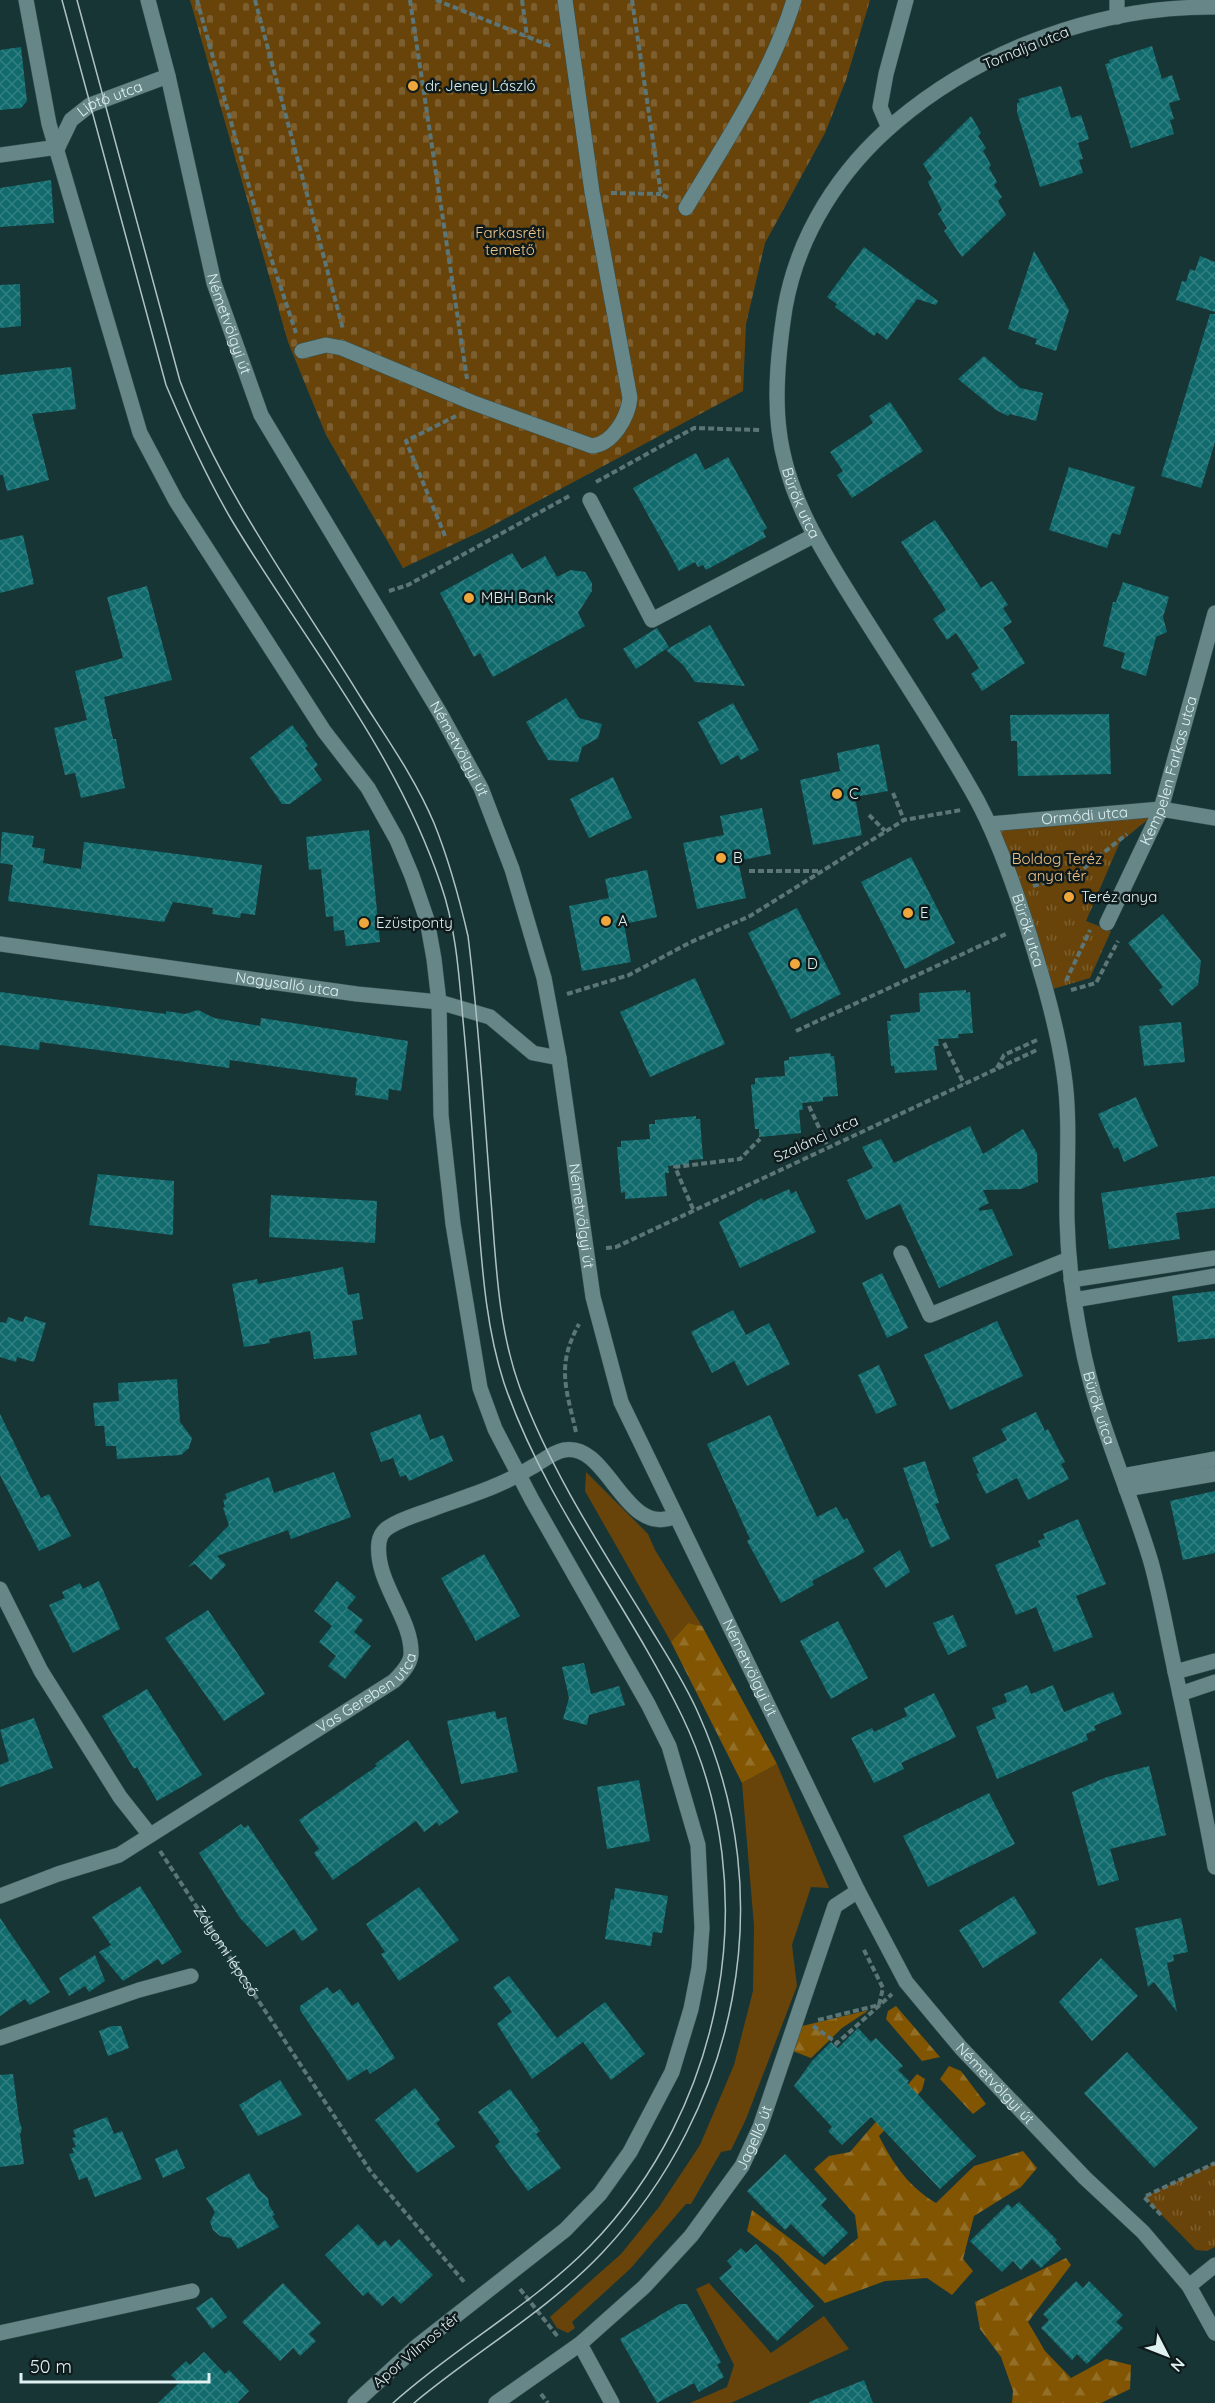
<svg xmlns="http://www.w3.org/2000/svg" width="1215" height="2403" font-family="Quicksand,sans-serif">
<defs>
<pattern id="forest-firs" width="22" height="20" patternUnits="userSpaceOnUse" patternTransform="scale(1.5)"><rect width="22" height="20" fill="#825502"/><path d="M5 1l3.5 6h-7zM16 11l3.5 6h-7z" fill="#936e27"/></pattern>
<pattern id="cemetery-stones" width="16" height="16" patternUnits="userSpaceOnUse" patternTransform="scale(1.5)"><rect width="16" height="16" fill="#68440b"/><path d="M2 7V4a2 2 0 0 1 4 0v3zM10 15v-3a2 2 0 0 1 4 0v3z" fill="#7d5f2f"/></pattern>
<pattern id="park-tufts" width="24" height="20" patternUnits="userSpaceOnUse" patternTransform="scale(1.5)"><rect width="24" height="20" fill="#68440b"/><path d="M3 7l-1-3M5 7V3M7 7l1-3M15 17l-1-3M17 17v-4M19 17l1-3" fill="none" stroke="#7d5f2f"/></pattern>
<pattern id="building-cross-hatch" width="8" height="8" patternUnits="userSpaceOnUse" patternTransform="scale(1.5)"><rect width="8" height="8" fill="#116b6d"/><path d="M0 0l8 8M0 8l8-8" fill="none" stroke="#338082"/></pattern>
</defs>
<rect width="100%" height="100%" fill="#183536"/>
<path fill="#68440b" d="M586,1472L648,1534L655,1550L702,1626L688,1623L671,1642L585,1491Z
M777,1764L829,1888L811,1887L792,1945L797,1986L746,2119L731,2150L721,2152L691,2204H686L630,2269L572,2322L575,2328L568,2333L557,2328L550,2317L621,2254L659,2207L700,2145L734,2065L753,1991L754,1926L742,1783Z
M709,2283L771,2353L824,2316L849,2349L731,2403H690L727,2387L734,2365L696,2289Z"/>
<path fill="url(#forest-firs)" d="M688,1623L702,1626L777,1764L742,1783L671,1642Z
M896,2006L940,2057L922,2061L886,2019L888,2011Z
M869,2010L842,2028L811,2058L790,2050L798,2027Z
M949,2066L961,2071L986,2104L973,2114L940,2079Z
M917,2074L925,2079L922,2090L879,2136C893,2164 909,2187 936,2203L974,2166L1023,2151L1037,2168L1021,2187L974,2216L963,2259L973,2271L952,2295L927,2278L885,2281L825,2303L778,2255L747,2231L752,2210L825,2265L858,2238L855,2215L814,2169L829,2156L850,2152Z
M1066,2258L1071,2265L1028,2322L1045,2351L1071,2378L1106,2359L1131,2365L1130,2389L1101,2403H1012L1013,2391L1001,2357L980,2329L975,2302Z"/>
<path fill="url(#cemetery-stones)" d="M190,0H870L846,80L825,133L765,243L746,324L743,391L486,529L403,568L326,435L288,342Z"/>
<path fill="url(#park-tufts)" d="M1161,809L1120,842L1086,921L1111,931L1090,978L1046,991L989,824Z
M1215,2163V2247L1207,2251L1196,2250L1144,2197Z"/>
<path fill="url(#building-cross-hatch)" d="M1152,46L1162,79L1172,75L1180,100L1169,103L1174,119L1170,120L1174,134L1131,148L1105,64L1110,63L1109,60Z
M21,47L27,101L21,108L0,110V50Z
M1061,86L1071,118L1081,115L1089,139L1078,143L1083,159L1079,160L1083,173L1040,187L1017,112V103L1020,102L1018,99Z
M971,116L981,133L978,136L986,148L983,151L991,165L989,168L997,182L994,185L1002,197L998,201L1006,215L962,257L944,231L947,228L938,214L942,210L928,182L932,178L923,164Z
M51,180L54,223L0,227V188Z
M864,247L938,301L936,305L917,299L887,340L877,332L874,336L835,307L837,304L827,297Z
M1034,251L1069,310L1056,351L1035,344L1037,339L1008,329Z
M1200,256L1215,262V312L1176,300L1182,281L1186,282L1190,269L1195,271Z
M20,284L21,326L0,328V285Z
M1210,314H1215V442L1201,488L1161,476Z
M984,356L1020,388L1043,393L1036,421L1010,414L1008,416L996,410L958,379Z
M71,367L76,409L32,414L49,480L7,491L3,475H0V375Z
M890,402L923,451L852,498L837,475L843,471L830,452L873,423L869,416Z
M696,453L705,470L728,457L767,528L763,531L766,537L706,570L703,565L698,567L695,562L679,571L633,488Z
M1069,467L1135,487L1120,535L1112,533L1107,548L1049,530Z
M935,520L981,588L992,581L1008,605L1003,608L1012,622L1003,628L1025,663L982,691L971,674L979,668L956,633L947,640L933,619L946,610L901,542Z
M23,535L34,584L0,593V540Z
M512,553L522,569L545,556L557,577L571,570L585,572L592,583V591L578,613L585,626L493,677L480,653L474,657L440,593Z
M1123,582L1169,597L1163,617L1167,632L1156,637L1146,676L1121,668L1125,653L1103,646L1113,602H1116Z
M147,586L172,680L104,697L113,739H116L125,788L81,798L75,773L65,775L54,728L87,720L75,671L123,658L107,597Z
M710,625L745,686L695,682L683,665L666,650Z
M657,628L669,647L636,669L623,649Z
M566,698L579,718L602,724L598,738L582,747L578,762L548,760L526,722Z
M733,703L759,750L741,760L738,755L721,765L698,722Z
M1109,714L1111,774L1018,776L1017,741H1011L1010,715Z
M292,725L308,746L305,748L318,765L314,769L322,780L290,804H282L250,758Z
M879,744L888,791L855,797L862,835L813,845L800,780L840,771L837,753Z
M613,777L632,818L589,838L570,799Z
M762,808L771,854L738,861L746,898L697,909L683,843L724,835L720,816Z
M369,830L380,942L346,946L344,930L334,931L333,916L326,917L321,869L309,870L306,837Z
M2,832L34,836L32,847L45,849L43,863L81,869L84,842L262,865L255,915L241,913L240,918L212,914L213,908L173,902L164,922L8,901L13,865L0,863Z
M911,857L955,943L905,969L861,882Z
M647,870L657,917L624,924L631,962L582,971L569,906L609,898L605,879Z
M797,908L841,994L791,1019L748,933Z
M1163,914L1201,961L1198,985L1172,1006L1159,990L1163,987L1128,943Z
M695,978L725,1044L650,1077L620,1012Z
M966,990V993L970,992L973,1033L958,1034L959,1038L938,1039L939,1046H934L937,1070L895,1073L894,1066H891L887,1021H891L890,1015L920,1012L919,993Z
M0,992L166,1014V1011L185,1014L198,1010L214,1018L260,1026L261,1018L408,1041L401,1091L389,1089L388,1100L355,1095L357,1078L230,1060L229,1068L40,1042L39,1050L0,1045Z
M1181,1022L1185,1062L1144,1066L1139,1026Z
M830,1053L831,1056H834L838,1096L823,1097V1101L802,1103L803,1110H799L801,1133L759,1137V1129H755L751,1085L755,1084V1078L785,1076L784,1061L789,1060V1057Z
M1136,1097L1158,1146L1124,1162L1118,1147L1114,1149L1098,1114Z
M696,1116V1119H700L703,1159L689,1160V1164L668,1166L669,1173H665L667,1196L625,1199V1192L621,1193L617,1147H621V1141L650,1139L649,1124H655V1120Z
M970,1126L983,1154L1023,1129L1037,1153L1038,1182L1021,1189L983,1190L989,1203L979,1208V1211L992,1209L1013,1255L939,1288L900,1204L866,1220L847,1180L873,1168L862,1147L881,1139L894,1163Z
M98,1174L174,1181L173,1235L89,1225Z
M1215,1176V1208L1176,1213L1180,1239L1109,1249L1101,1193Z
M789,1189L791,1194L796,1191L816,1232L740,1268L719,1222L762,1198L763,1201Z
M271,1195L377,1201L375,1243L269,1237Z
M343,1267L348,1295L359,1293L363,1319L352,1321L357,1355L314,1359L310,1331L269,1339L270,1343L244,1347L232,1284L257,1279L258,1284Z
M882,1273L908,1328L887,1338L862,1283Z
M1215,1291V1338L1178,1342L1172,1296Z
M733,1310L746,1335L769,1323L790,1364L747,1386L734,1361L712,1373L691,1332Z
M25,1316L46,1323L34,1362L17,1357L16,1362L0,1357V1322L6,1323L8,1317L23,1322Z
M997,1321L1023,1376L950,1410L924,1355Z
M879,1365L897,1405L876,1414L858,1375Z
M177,1379L180,1422L192,1438L189,1448L181,1455L117,1459L116,1446H106L104,1426H95L93,1403L119,1401L118,1383Z
M1036,1412L1045,1431L1048,1429L1065,1462L1061,1464L1069,1479L1028,1500L1017,1478L986,1494L976,1474L979,1473L972,1458L1007,1440L1001,1429Z
M0,1414L41,1498L49,1494L71,1536L39,1551L0,1475Z
M420,1414L430,1440L443,1435L453,1461L409,1481L406,1475L400,1477L393,1458L381,1462L370,1433Z
M770,1415L817,1517L836,1507L844,1520L847,1518L865,1552L812,1581L814,1585L781,1603L747,1541L750,1539L707,1444Z
M925,1461L939,1503L935,1504L950,1539L931,1548L903,1468Z
M334,1472L351,1517L291,1539L288,1530L217,1556L226,1565L211,1580L195,1564L188,1567L229,1525L223,1508L225,1507L223,1500L227,1499L225,1494L269,1477L274,1493Z
M1215,1491V1553L1183,1560L1170,1501Z
M1078,1519L1106,1584L1076,1596L1093,1637L1054,1652L1036,1607L1016,1615L995,1565L1041,1546L1038,1541L1045,1538L1043,1534Z
M900,1550L910,1572L886,1588L873,1568Z
M484,1554L520,1616L476,1641L441,1578Z
M99,1581L120,1629L73,1653L49,1605L65,1598L62,1592L80,1583L83,1589Z
M337,1581L356,1597L347,1608L363,1620L354,1632L371,1646L345,1679L328,1666L336,1656L319,1642L332,1626L314,1611Z
M208,1610L265,1694L224,1721L165,1638Z
M953,1615L967,1646L948,1655L933,1623Z
M838,1621L868,1678L831,1699L800,1641Z
M584,1663L591,1694L619,1686L625,1705L589,1715L587,1725L563,1719L569,1698L562,1667Z
M1027,1685L1031,1694L1053,1685L1064,1712L1113,1692L1122,1714L1094,1726L1096,1730L1086,1734L1088,1740L997,1779L976,1727L996,1718L992,1708L1007,1702L1004,1694Z
M147,1689L202,1775L157,1801L137,1767L134,1769L102,1716Z
M934,1693L956,1737L901,1763L904,1769L874,1783L851,1738L872,1728L874,1732L907,1716L904,1708Z
M495,1711L497,1719L506,1717L518,1772L461,1784L447,1721Z
M34,1718L53,1768L0,1787V1765L9,1761L0,1730Z
M408,1740L459,1812L439,1826L437,1822L424,1832L416,1821L333,1880L314,1853L319,1849L299,1820L377,1766L375,1764Z
M1149,1766L1166,1835L1110,1849L1119,1880L1098,1886L1072,1792L1107,1777Z
M639,1780L650,1841L607,1849L597,1787Z
M989,1793L1015,1844L928,1887L903,1836Z
M241,1824L244,1828L248,1825L318,1930L302,1941L294,1929L267,1947L240,1918L199,1853Z
M140,1886L182,1952L162,1965L158,1959L123,1981L99,1952L111,1945L92,1917Z
M419,1887L459,1940L399,1981L381,1954L385,1952L366,1924Z
M615,1888L668,1896L662,1933L653,1932L651,1946L605,1939L611,1899L614,1900Z
M1014,1896L1037,1933L983,1968L959,1930Z
M0,1918L50,1992L30,2005L25,1999L0,2016Z
M1181,1918L1188,1952L1173,1955L1174,1961L1167,1963L1177,2012L1154,1982L1148,1987L1135,1928Z
M95,1955L105,1981L89,1992L85,1986L69,1996L59,1978Z
M1101,1958L1138,1996L1092,2041L1059,2002Z
M509,1976L557,2038L605,2002L645,2054L611,2080L583,2042L532,2079L497,2024L512,2012L493,1987Z
M327,1987L333,1994L340,1989L352,2006L358,2002L395,2058L370,2074L367,2069L348,2081L300,2010V2006Z
M112,2026H121L129,2048L108,2056L99,2031Z
M858,2028L871,2042L876,2038L903,2066L898,2070L909,2081L907,2083L976,2156L940,2189L871,2117L842,2145L828,2131L832,2127L794,2086L812,2061L831,2042L838,2048Z
M1127,2052L1198,2128L1154,2168L1084,2093Z
M13,2074L19,2120L22,2129L20,2134L24,2164L0,2167V2075Z
M280,2080L302,2115L258,2136L239,2105Z
M415,2088L440,2120L436,2123L455,2147L417,2173L375,2120Z
M510,2089L540,2131L536,2134L561,2168L528,2191L495,2146L500,2142L478,2112Z
M107,2117L114,2134L122,2131L142,2179L95,2197L87,2177L79,2180L69,2154L74,2153L72,2148L76,2147L72,2138L76,2137L73,2130Z
M177,2149L185,2168L163,2178L155,2159Z
M785,2154L827,2199L821,2205L848,2233L823,2257L791,2224L785,2230L747,2191Z
M249,2173L258,2189L268,2198L269,2205L275,2215L272,2216L279,2227L238,2249L231,2238L220,2236L213,2230L210,2222L215,2212L206,2198Z
M1019,2202L1057,2240L1055,2242L1061,2249L1041,2268L1032,2259L1021,2270L1013,2261L1002,2272L970,2241L1008,2204L1012,2208Z
M358,2224L378,2246L385,2240L391,2247L399,2239L433,2275L401,2304L393,2296L382,2306L368,2292L363,2296L325,2255Z
M756,2244L814,2306L777,2341L719,2278L732,2267L727,2261L741,2248L746,2253Z
M1076,2281L1083,2288L1089,2281L1123,2315L1116,2322L1123,2328L1087,2364L1077,2354L1072,2360L1041,2328L1049,2320L1043,2314Z
M283,2283L321,2323L309,2334L316,2341L300,2356L293,2348L280,2361L242,2322Z
M212,2297L227,2317L212,2329L196,2308Z
M679,2304H687L721,2362L717,2365L724,2377L699,2392L694,2383L657,2403L620,2339Z
M204,2352L225,2374L229,2370L249,2391L237,2403H158L179,2383L171,2375L186,2361L190,2365Z
M864,2380L873,2403H809V2402Z"/>
<g fill="none" stroke-linecap="round" stroke-linejoin="round">
<defs>
<g id="service">
<path d="M1117,0V17"/>
<path id="s2" d="M58,147L71,120L90,105L168,76"/>
<path d="M686,208C726,141 771,75 794,0"/>
<path d="M302,351L326,345L342,348L471,402L592,446C613,444 628,417 630,398L592,192L565,0"/>
<path d="M590,500L652,620L813,536"/>
<path d="M901,1253L930,1315L1069,1259"/>
<path d="M1071,1280L1215,1258"/>
<path d="M1074,1300L1215,1276"/>
<path d="M1122,1476L1215,1459"/>
<path d="M1126,1489L1215,1474"/>
<path d="M1175,1672L1215,1661"/>
<path d="M1180,1694L1215,1682"/>
<path d="M0,2038L139,1990L191,1976"/>
<path d="M0,2333L192,2291"/>
</g>
<g id="minor">
<path d="M26,0L49,124L140,433L176,501L324,731L368,788L397,840L412,876L427,920L434,959L439,1002L441,1115L453,1224L480,1388L495,1429L532,1500L648,1704L669,1746L698,1845L702,1928L699,1968L691,2009L672,2072L630,2152L600,2194L565,2230L416,2347L355,2403"/>
<path d="M889,128L880,107L886,74L906,0"/>
<path d="M0,155L58,147"/>
<path id="s3" d="M989,824L1161,809L1215,818"/>
<path id="s4" d="M1107,923L1161,809L1215,613"/>
<path id="s5" d="M0,944L357,994L439,1002L490,1017L533,1053L559,1058"/>
<path d="M0,1589L41,1671L120,1797L150,1835"/>
<path id="s6" d="M0,1896L58,1874L119,1855L394,1681C401,1674 410,1665 411,1655C413,1618 374,1582 379,1542C380,1536 384,1530 389,1527C403,1518 420,1514 435,1508C468,1496 502,1486 532,1467C541,1462 553,1452 564,1450C608,1441 625,1540 676,1516"/>
<path d="M580,2344L612,2403"/>
<path id="s7" d="M496,2403L580,2344L644,2287L691,2236L742,2166L760,2127L835,1906L858,1891"/>
</g>
<g id="tertiary">
<path id="s8" d="M148,0L168,76L214,283L261,415L440,713L481,788L512,869L544,978L559,1058L593,1297L621,1402L858,1891L906,1982L961,2048L1085,2178L1143,2232L1189,2286L1215,2333"/>
<path id="s9" d="M1215,7C1101,6 984,48 897,121C840,169 798,234 785,308C779,347 774,390 779,430C787,498 824,554 860,611C899,673 941,735 977,800C1006,854 1028,928 1045,987C1053,1016 1060,1045 1064,1074C1071,1121 1066,1171 1067,1219C1068,1260 1073,1300 1081,1340C1095,1417 1129,1488 1151,1562C1161,1598 1167,1635 1175,1671C1189,1736 1203,1802 1215,1867"/>
<path d="M1189,2286L1215,2265"/>
</g>
</defs>
<use href="#service" stroke="#365051" stroke-width="16"/>
<use href="#minor" stroke="#365051" stroke-width="16"/>
<use href="#tertiary" stroke="#365051" stroke-width="16"/>
<g stroke="#5c7576" stroke-width="4" stroke-dasharray="6 3" stroke-linecap="butt">
<path d="M197,0L259,222L296,333"/>
<path d="M255,0L343,329"/>
<path d="M410,0L467,379"/>
<path d="M436,0L553,47"/>
<path d="M522,0L527,37"/>
<path d="M632,0L661,194L670,199"/>
<path d="M611,193L661,194"/>
<path d="M596,482L694,428L760,430"/>
<path d="M445,536L406,441L456,416"/>
<path d="M389,591L408,585L571,495"/>
<path d="M893,793L904,820"/>
<path d="M869,815L885,831"/>
<path d="M749,871H820"/>
<path d="M1033,886L1078,873L1127,834"/>
<path d="M1066,981L1090,930"/>
<path d="M1071,990L1096,983L1118,941"/>
<path d="M567,994L629,975L689,943L750,916L904,820L961,810"/>
<path d="M796,1031L1008,933"/>
<path d="M944,1043L964,1084"/>
<path d="M997,1068L1004,1055L1037,1040"/>
<path d="M809,1106L828,1147"/>
<path d="M693,1209L675,1167L740,1159L760,1139"/>
<path d="M606,1248L616,1247L1039,1049"/>
<path d="M576,1432C566,1388 556,1366 579,1324"/>
<path id="s1" d="M160,1851L371,2172L465,2283"/>
<path d="M818,2020L879,2005L883,1988L863,1948"/>
<path d="M813,2026L837,2043"/>
<path d="M835,2045L892,1994"/>
<path d="M1161,2215L1144,2197L1215,2163"/>
<path d="M520,2289L558,2337"/>
<path d="M541,2394L548,2403"/>
</g>
<use href="#service" stroke="#668687" stroke-width="15"/>
<use href="#minor" stroke="#668687" stroke-width="15"/>
<use href="#tertiary" stroke="#668687" stroke-width="15"/>
<path stroke="#afc2c3" stroke-width="1.5" d="M62,0L166,385C185,430 206,476 231,519C303,639 396,750 441,885C456,928 459,975 463,1020C469,1081 473,1142 477,1203C482,1264 485,1324 504,1383C545,1503 627,1602 682,1716C766,1890 724,2109 590,2246C531,2306 455,2347 393,2403
M77,0L180,381C224,496 299,596 363,701C388,740 416,780 434,823C449,860 459,897 468,936C479,1023 484,1112 491,1200C496,1263 498,1328 520,1388C551,1471 600,1546 646,1621C664,1651 685,1682 699,1715C781,1898 738,2108 602,2253C547,2311 475,2352 414,2403"/>
</g>
<g fill="#efa73d" stroke="#0e1a1b" stroke-width="2">
<circle cx="413" cy="86" r="6"/>
<circle cx="469" cy="598" r="6"/>
<circle cx="837" cy="794" r="6"/>
<circle cx="721" cy="858" r="6"/>
<circle cx="1069" cy="897" r="6"/>
<circle cx="908" cy="913" r="6"/>
<circle cx="606" cy="921" r="6"/>
<circle cx="364" cy="923" r="6"/>
<circle cx="795" cy="964" r="6"/>
</g>
<g text-anchor="middle" stroke-width="5" stroke-linejoin="round" paint-order="stroke">
<g font-size="15" fill="#dff0f1" stroke="#0e1a1b">
<text transform="translate(1026 48) rotate(-22)" y="5">Tornalja utca</text>
<text dy="5" stroke="none"><textPath href="#s2" startOffset="75">Liptó utca</textPath></text>
<text dy="5" stroke="none"><textPath href="#s8" startOffset="334">Németvölgyi út</textPath></text>
<text dy="5" stroke="none"><textPath href="#s9" startOffset="766">Bürök utca</textPath></text>
<text dy="5" stroke="none"><textPath href="#s8" startOffset="819">Németvölgyi út</textPath></text>
<text dy="5" stroke="none"><textPath href="#s4" startOffset="165">Kempelen Farkas utca</textPath></text>
<text dy="5" stroke="none"><textPath href="#s3" startOffset="96">Ormódi utca</textPath></text>
<text dy="5" stroke="none"><textPath href="#s9" startOffset="1252">Bürök utca</textPath></text>
<text dy="5" stroke="none"><textPath href="#s5" startOffset="290">Nagysalló utca</textPath></text>
<text transform="translate(816 1139) rotate(-25)" y="5">Szalánci utca</text>
<text dy="5" stroke="none"><textPath href="#s8" startOffset="1305">Németvölgyi út</textPath></text>
<text dy="5" stroke="none"><textPath href="#s9" startOffset="1738">Bürök utca</textPath></text>
<text dy="5" stroke="none"><textPath href="#s8" startOffset="1791">Németvölgyi út</textPath></text>
<text dy="5" stroke="none"><textPath href="#s6" startOffset="423">Vas Gereben utca</textPath></text>
<text dy="5" stroke="none"><textPath href="#s1" startOffset="120">Zólyomi lépcső</textPath></text>
<text dy="5" stroke="none"><textPath href="#s8" startOffset="2277">Németvölgyi út</textPath></text>
<text dy="5" stroke="none"><textPath href="#s7" startOffset="375">Jagelló út</textPath></text>
<text transform="translate(416 2350) rotate(-40)" y="5">Apor Vilmos tér</text>
</g>
<g font-size="15" fill="#dff0f1" stroke="#0e1a1b" text-anchor="start">
<text x="425" y="91">dr. Jeney László</text>
<text x="481" y="603">MBH Bank</text>
<text x="849" y="799">C</text>
<text x="733" y="863">B</text>
<text x="1081" y="902">Teréz anya</text>
<text x="920" y="918">E</text>
<text x="618" y="926">A</text>
<text x="376" y="928">Ezüstponty</text>
<text x="807" y="969">D</text>
</g>
<g font-size="15" fill="#f4c487" stroke="#0e1a1b">
<text x="510" y="238">Farkasréti<tspan x="510" dy="17">temető</tspan></text>
<text x="1057" y="864">Boldog Teréz<tspan x="1057" dy="17">anya tér</tspan></text>
</g>
</g>
<g transform="translate(1167 2355) rotate(132)" stroke="#0e1a1b" stroke-width="4.5" paint-order="stroke">
<path d="M0-4.5L10 22L0 15L-10 22Z" fill="#dff0f1"/>
<text y="-9" font-size="16" font-weight="bold" text-anchor="middle" fill="#dff0f1">N</text>
</g>
<path d="M21 2373v9h188v-9" fill="none" stroke="#dff0f1" stroke-width="3"/>
<text x="30" y="2373" font-size="18" fill="#dff0f1" stroke="#0e1a1b" stroke-width="4.5" paint-order="stroke">50 m</text>
</svg>
